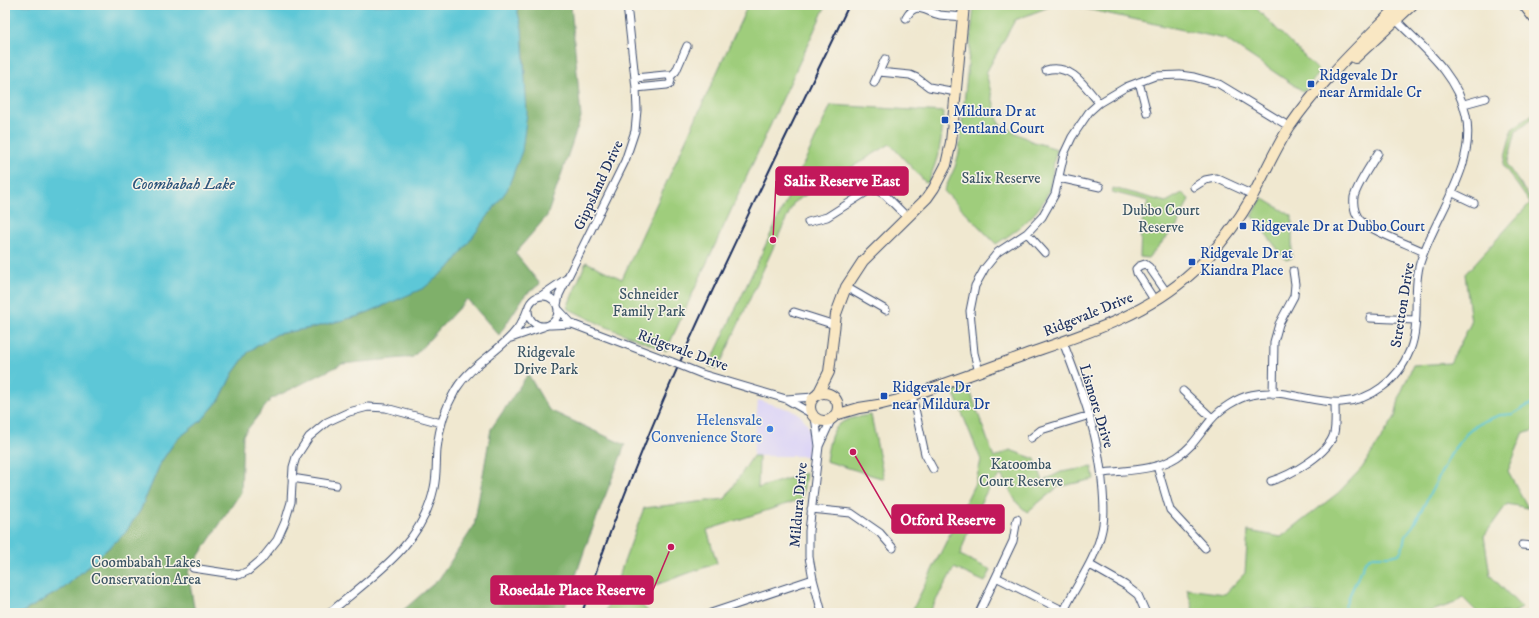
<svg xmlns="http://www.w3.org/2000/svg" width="1539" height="618" font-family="'IM FELL DW Pica',serif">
<rect width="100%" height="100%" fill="#f7f3e8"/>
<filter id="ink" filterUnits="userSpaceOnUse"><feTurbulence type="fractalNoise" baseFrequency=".025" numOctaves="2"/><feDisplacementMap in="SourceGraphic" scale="8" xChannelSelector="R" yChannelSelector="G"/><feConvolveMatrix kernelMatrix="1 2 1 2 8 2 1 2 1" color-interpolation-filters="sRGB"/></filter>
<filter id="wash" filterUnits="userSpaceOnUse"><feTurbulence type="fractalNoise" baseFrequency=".012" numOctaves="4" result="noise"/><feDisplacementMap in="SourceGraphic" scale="16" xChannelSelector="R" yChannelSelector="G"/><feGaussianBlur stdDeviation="0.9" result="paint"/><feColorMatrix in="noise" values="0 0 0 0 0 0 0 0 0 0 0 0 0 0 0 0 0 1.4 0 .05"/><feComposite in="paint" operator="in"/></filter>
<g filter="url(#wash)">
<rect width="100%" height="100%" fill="#f0e8d0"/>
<path fill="#ddd5f6" d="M758,400L791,410L800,415L806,422L810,430L808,456H753Z"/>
<path fill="#9fcd7b" stroke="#5d7e6c" d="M748,5H826L666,351L602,325L567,308L586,262L622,279Z
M974,5H1054L1015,20L986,73L999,124L1031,141L1057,149C1053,161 1053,173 1050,186C1043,212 1018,230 996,244L944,191L955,167L959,153Z
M1068,5H1253L1320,72L1304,92L1225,39Z
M831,105L944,112C942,139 939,159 927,184L890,144L794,202L718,369L709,366Z
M1534,113V117L1516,131L1507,165L1532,201H1534V430L1523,434L1508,471L1528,508L1507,504L1484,536L1490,575L1522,608L1513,613H1478L1462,597L1455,603L1426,613H1194L1187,589L1225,594L1245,573L1248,531L1281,537L1338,493L1362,468L1395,417L1400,395L1413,365L1450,363L1471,323L1465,274L1530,203L1503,165L1512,129Z
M1113,188L1166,202L1182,193L1189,199L1177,226L1148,258L1140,257L1141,227L1148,201L1112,192Z
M1262,198L1292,216V258L1286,260L1252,216Z
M968,385L994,458L1010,450L1035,459L1043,481L1061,472L1092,467L1094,479L1058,487L1027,512L1017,503L1001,475L989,487L972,519L960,555L991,570L985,582L954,568L929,613H911L976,481L981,460L953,391Z
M871,415L884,479L826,461C831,427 835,419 871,415Z
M753,456H759L758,488L806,473L802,499L707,530L717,563L630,594L650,613H605L644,508L725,499Z"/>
<path fill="#7fb06b" stroke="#4d7064" d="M516,5H571L581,117L547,216L515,253L540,284L525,295L499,335L467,299L413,357L342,364L271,399L243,435L241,492L188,572L195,613L162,610L157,613H21L64,588L124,534L140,511L161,462L176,440L202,420L220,399L233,373L249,351L277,334L311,328L359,316L392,302L525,72L522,29Z
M528,374L549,410L625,445L587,543L563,613H400L439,579L474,526L491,429Z"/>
<path fill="#5dc7d7" stroke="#3c7b9a" d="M5,5H516L522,29L527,113L522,151L507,190L452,265L424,288L392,302L359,316L311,328L277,334L249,351L233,373L220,399L202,420L176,440L161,462L140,511L124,534L64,588L21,613H5Z"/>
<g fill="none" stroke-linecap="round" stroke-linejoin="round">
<path stroke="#5dc7d7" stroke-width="2" d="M1343,613L1345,605L1365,562L1373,556H1391L1399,554L1403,547L1405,536L1413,526L1453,450L1466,434L1479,423L1500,415L1513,414L1525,407L1534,403"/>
</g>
</g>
<g filter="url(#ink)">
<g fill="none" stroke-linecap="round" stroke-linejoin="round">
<defs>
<path id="street" d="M906,18C916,0 925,12 940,15C947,16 955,16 963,17
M1046,70C1071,63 1085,86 1099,103
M879,72L910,75L917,78L929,87L956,92
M670,77L676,71L687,46
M635,78L665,75H669L671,80L670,84L667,85L636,88
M1139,82L1147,113
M874,83L885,59
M1464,104L1486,98
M1378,153C1371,165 1358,183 1354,197C1353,205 1355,214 1360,220C1369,230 1410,245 1424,252
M1059,178L1100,187
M1194,187L1205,180L1216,178L1253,195
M1451,192L1474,203
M808,222L827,217L868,191L877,190L885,195L908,218
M1027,233L1045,253
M846,287L886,310
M528 311a15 15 0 1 1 30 0a15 15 0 1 1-30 0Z
M541,296L566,279
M1155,301L1137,273L1136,269L1139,266L1145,264L1149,267L1167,293
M557,305L559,295L625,161L635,131L637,110L636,88L627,5
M558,309L572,324L672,362
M794,312L835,325
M1370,318L1415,320
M551,325L572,324
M511,338L543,327
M979,372L974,353L970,311L975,286L985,268L998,252L1027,233L1042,217L1055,194L1064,154L1072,137L1089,112L1099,103L1126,87L1155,76L1180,75L1194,77L1219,84L1290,127
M702,374L786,399L812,414
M1183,391L1212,418
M1273,394L1274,342L1279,324L1294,296L1295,284L1293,271
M912,395L925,454L933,469
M786,399L814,397
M815,417L819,446
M1031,438L1041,430L1090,415
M1157,466L1170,510L1205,548
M1102,473C1127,470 1155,471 1177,457C1194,446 1199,434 1211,420C1220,409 1237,398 1251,395C1297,384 1335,422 1382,387C1395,378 1404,365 1410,350C1421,323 1412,290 1420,263C1435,215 1477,167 1466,115C1457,73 1422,47 1393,17
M292,478L336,485
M1271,481C1291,475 1329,454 1334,433C1336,424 1335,413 1335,403
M811,509L851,513L880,533L893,548
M1522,545L1534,546
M1090,565L1125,585L1138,595L1145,611
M193,568L239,575L248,571L261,560L277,540L285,522L291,502L293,467L296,457L309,437L327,422L349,412L368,407L386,408L441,423
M996,577L1064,611
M329,613C370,578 423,545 434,488C437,475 436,462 437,449C439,427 445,408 456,389C476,357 516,346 528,308
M711,613L813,579
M822,613L813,579L809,557V531L819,446L832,418
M979,613L1013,541L1017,519
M1063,613C1075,586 1094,563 1101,534C1105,520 1104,505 1103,491C1100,438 1082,391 1063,342"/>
<path id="secondary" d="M1524,5L1534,18
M1355,58L1412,5
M810 407a14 14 0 1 1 28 0a14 14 0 1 1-28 0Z
M818,394L829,372L836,314L846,287L863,261L927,198L934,188L946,165L951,142L964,5
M835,415L859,408L878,405L898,400C943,385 986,369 1030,353C1088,333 1146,315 1193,272C1217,250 1236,225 1252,197C1265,173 1275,149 1290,126C1321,81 1361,44 1399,5"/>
</defs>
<use href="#street" stroke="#3b4b6f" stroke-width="9"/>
<use href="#secondary" stroke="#3b4b6f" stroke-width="12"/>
<use href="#street" stroke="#fff" stroke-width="7"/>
<use href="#secondary" stroke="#f9e7c3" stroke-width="10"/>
<path stroke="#1b2f5e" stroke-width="2" d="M582,613C651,402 754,205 849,5"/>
<defs>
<path id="street-bridge" d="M672,362L702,374"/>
</defs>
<use href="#street-bridge" stroke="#3b4b6f" stroke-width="9" stroke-linecap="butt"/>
<use href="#street-bridge" stroke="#fff" stroke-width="7"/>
</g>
</g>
<g fill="#1a4fb4" stroke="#f7f3e8" stroke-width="1.5">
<rect x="1307" y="80" width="8" height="8" rx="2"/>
<rect x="941" y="116" width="8" height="8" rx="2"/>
<rect x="1239" y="222" width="8" height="8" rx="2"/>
<rect x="1188" y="258" width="8" height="8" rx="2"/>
<rect x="880" y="392" width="8" height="8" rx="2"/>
</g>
<circle fill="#3f7fe0" stroke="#f7f3e8" stroke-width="1.5" cx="770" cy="429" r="4"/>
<g text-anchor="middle" stroke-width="3" stroke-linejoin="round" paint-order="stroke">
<g font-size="15" fill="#164399" stroke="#f7f3e8" text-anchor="start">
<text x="1319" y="80">Ridgevale Dr<tspan x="1319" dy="17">near Armidale Cr</tspan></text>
<text x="953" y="116">Mildura Dr at<tspan x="953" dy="17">Pentland Court</tspan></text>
<text x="1251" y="231">Ridgevale Dr at Dubbo Court</text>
<text x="1200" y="258">Ridgevale Dr at<tspan x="1200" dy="17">Kiandra Place</tspan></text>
<text x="892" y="392">Ridgevale Dr<tspan x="892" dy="17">near Mildura Dr</tspan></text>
</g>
<g font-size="15" fill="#3c5665" stroke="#f7f3e8">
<text x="1001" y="183">Salix Reserve</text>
<text x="1161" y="215">Dubbo Court<tspan x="1161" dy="17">Reserve</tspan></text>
<text x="649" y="299">Schneider<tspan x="649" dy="17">Family Park</tspan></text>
<text x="546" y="357">Ridgevale<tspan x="546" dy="17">Drive Park</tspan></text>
<text x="1021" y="469">Katoomba<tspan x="1021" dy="17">Court Reserve</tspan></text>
<text x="146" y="567">Coombabah Lakes<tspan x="146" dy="17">Conservation Area</tspan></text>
</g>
<g font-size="15" fill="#1b2f5e" stroke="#f7f3e8">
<text transform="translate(598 185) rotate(-65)" y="5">Gippsland Drive</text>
<text transform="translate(1402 305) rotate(-81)" y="5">Stretton Drive</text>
<text transform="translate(1088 314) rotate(-22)" y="5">Ridgevale Drive</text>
<text transform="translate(683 350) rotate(20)" y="5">Ridgevale Drive</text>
<text transform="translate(1097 406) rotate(73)" y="5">Lismore Drive</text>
<text transform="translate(798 505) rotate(-85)" y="5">Mildura Drive</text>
</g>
<g font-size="15" fill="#366cbe" stroke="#f7f3e8" text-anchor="end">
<text x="762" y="425">Helensvale<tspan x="762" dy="17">Convenience Store</tspan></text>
</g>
<g font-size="16" font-style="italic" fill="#2c557c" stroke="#f7f3e8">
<text x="183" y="189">Coombabah Lake</text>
</g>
</g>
<path fill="none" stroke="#c2185b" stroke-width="1.5" d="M773 240L776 181M853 452L892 519M671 547L653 590"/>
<g fill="#c2185b" stroke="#f7f3e8" stroke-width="1.5">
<circle cx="773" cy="240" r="4"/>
<circle cx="853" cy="452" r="4"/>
<circle cx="671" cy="547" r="4"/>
</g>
<g fill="#c2185b" stroke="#c2185b" stroke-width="1.5">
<rect x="776" y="167" width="132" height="28" rx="4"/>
<rect x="892" y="505" width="112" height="28" rx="4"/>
<rect x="491" y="576" width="162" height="28" rx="4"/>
</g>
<g font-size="16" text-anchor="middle" font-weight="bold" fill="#fff">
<text x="842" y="186">Salix Reserve East</text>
<text x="948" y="525">Otford Reserve</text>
<text x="572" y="595">Rosedale Place Reserve</text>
</g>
<rect width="1539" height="618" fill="none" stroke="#f7f3e8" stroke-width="20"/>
</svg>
